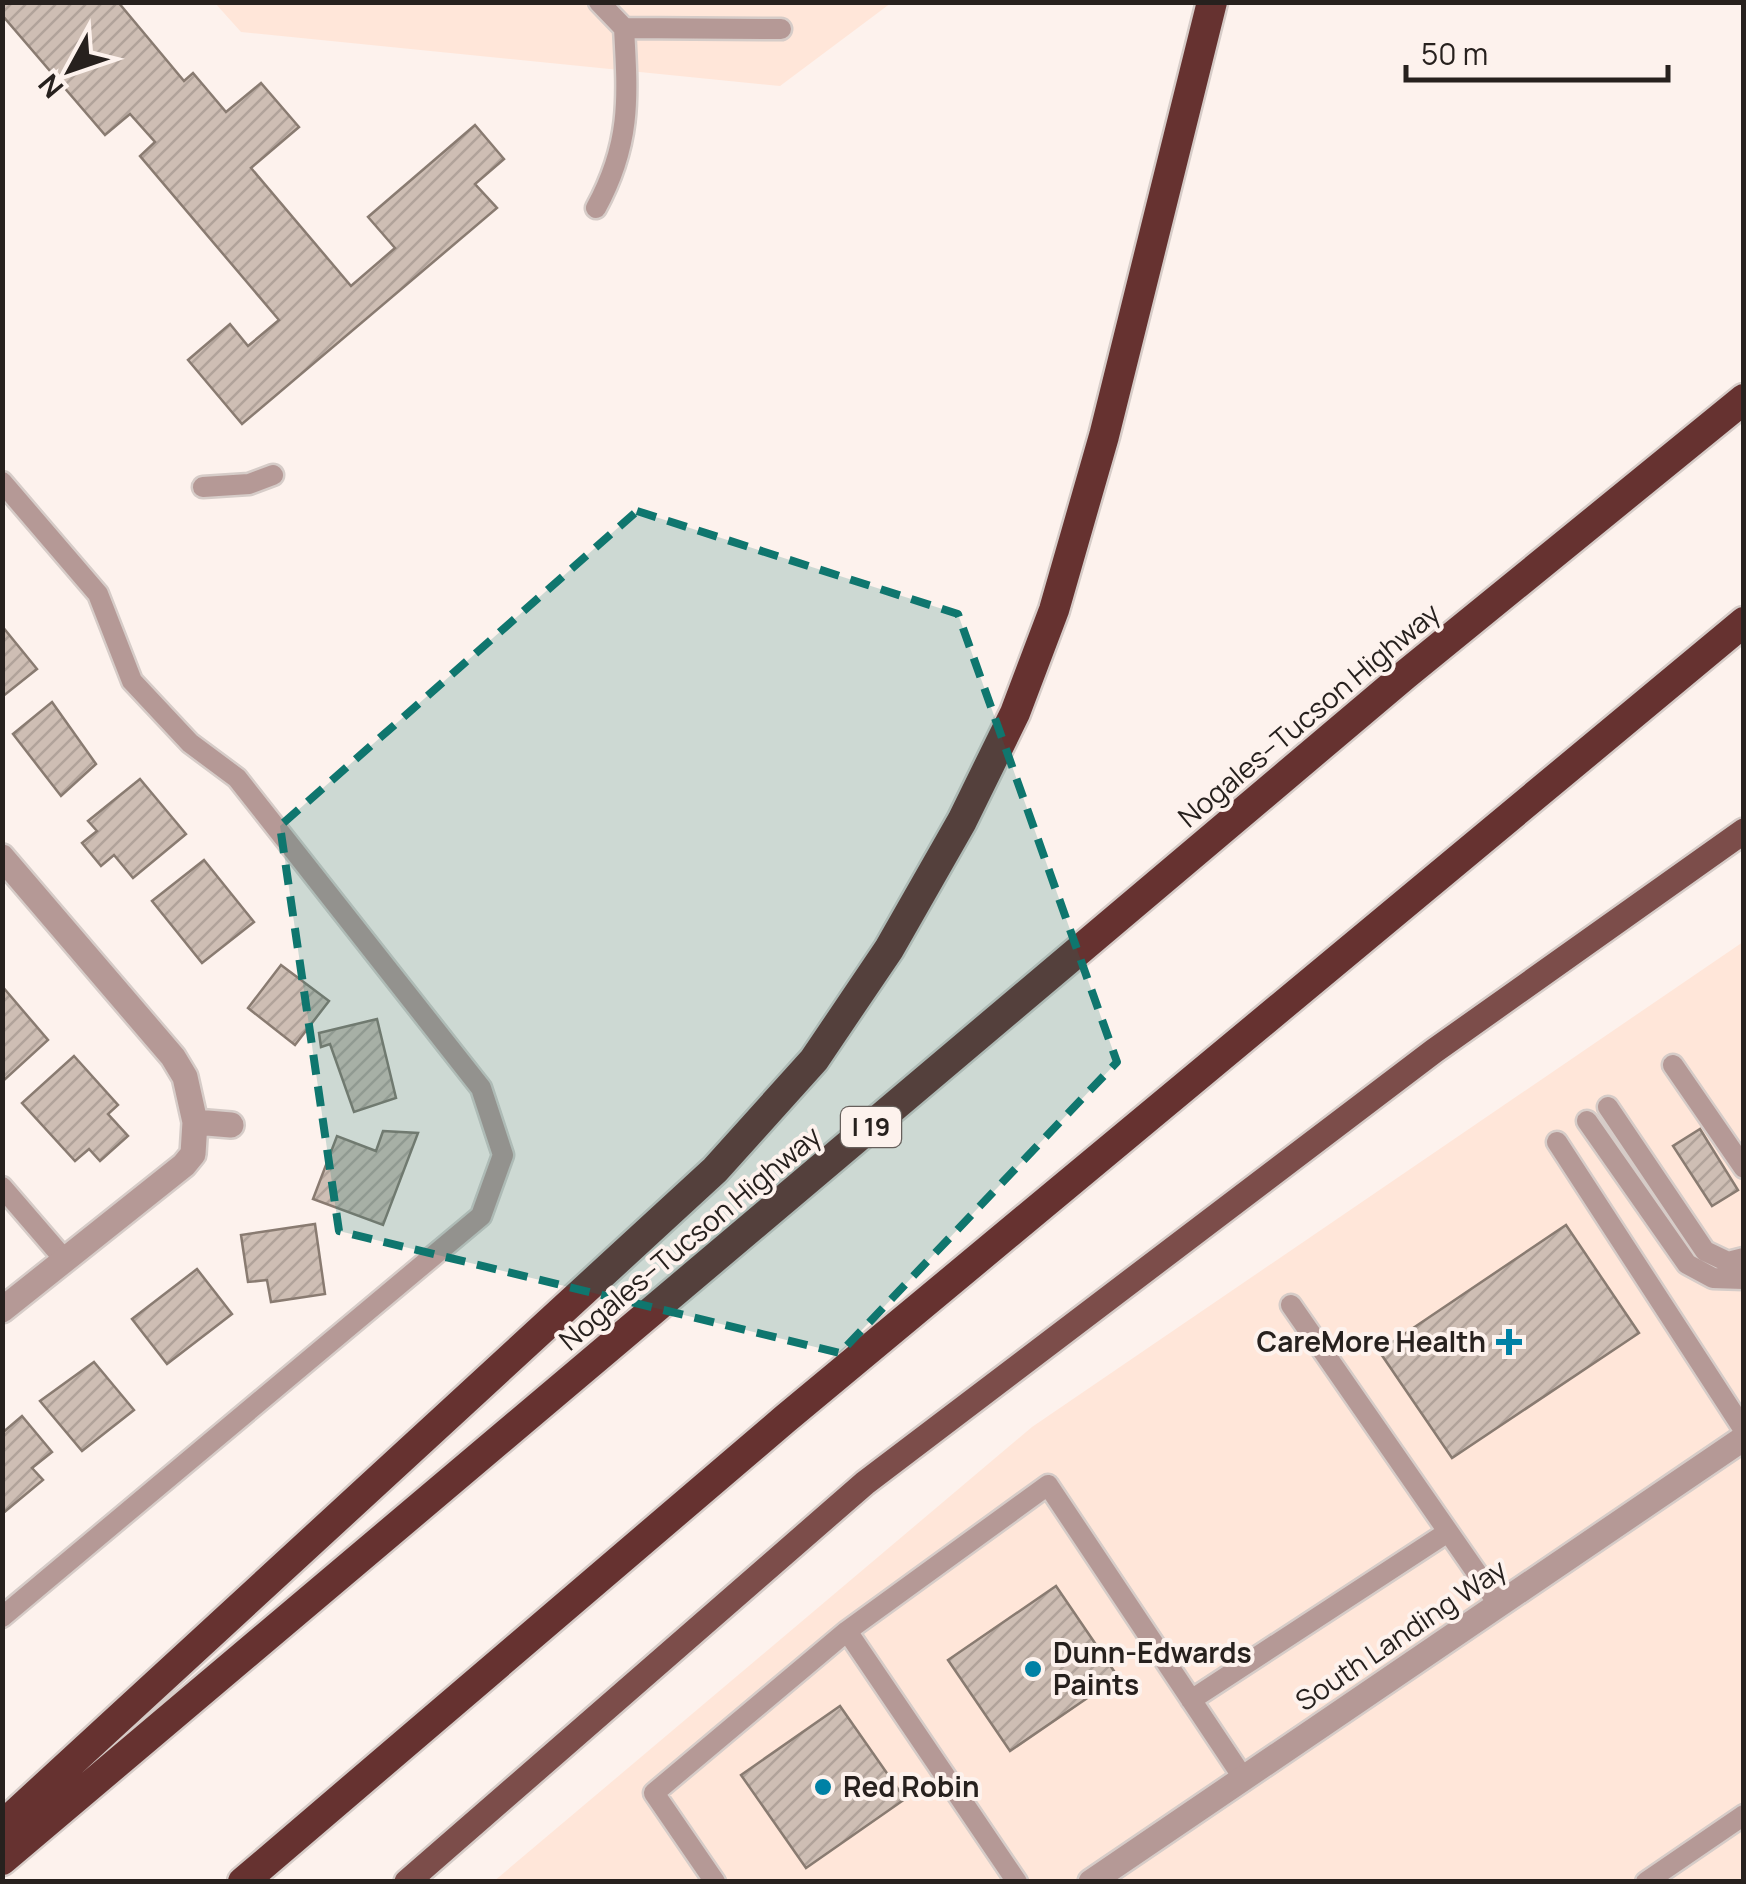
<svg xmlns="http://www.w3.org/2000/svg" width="1746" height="1884" font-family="Manrope,sans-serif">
<defs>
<pattern id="building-hatch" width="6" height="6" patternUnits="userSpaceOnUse" patternTransform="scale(2.5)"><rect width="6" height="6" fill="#cebeb4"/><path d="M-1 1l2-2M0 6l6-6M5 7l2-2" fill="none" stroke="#b1a39a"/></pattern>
</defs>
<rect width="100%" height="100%" fill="#fdf2ed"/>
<path fill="#ffe6d9" d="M215,3H891L780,86L241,32Z
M1743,942V1881L493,1882L1032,1427Z"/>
<path fill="url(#building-hatch)" stroke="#897b71" stroke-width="2.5" d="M2,2H118L184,81L193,73L226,112L261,83L299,127L251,168L351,286L395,248L368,217L475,125L504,159L475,184L497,208L242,424L188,360L230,324L248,346L279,320L140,156L155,142L130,114L105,135L2,15Z
M2,626L37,669L2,697Z
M52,702L96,764L61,796L13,734Z
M140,779L186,834L133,878L114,855L101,866L82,843L97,831L88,821Z
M204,860L254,922L202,963L152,901Z
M281,965L329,1001L295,1045L248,1008Z
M2,986L48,1040L2,1082Z
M377,1019L396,1098L354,1112L330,1044L321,1047L319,1033Z
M74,1056L118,1105L108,1114L128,1136L100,1161L89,1149L75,1161L22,1103Z
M1700,1129L1738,1190L1712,1206L1673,1146Z
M383,1131L418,1133L383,1225L313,1199L337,1136L376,1151Z
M315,1224L325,1294L271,1302L267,1280L248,1282L241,1235Z
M1566,1225L1639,1333L1452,1458L1379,1351Z
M197,1269L232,1314L167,1364L132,1319Z
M94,1362L134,1410L82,1451L40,1401Z
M22,1416L52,1452L32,1468L43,1480L2,1514V1433Z
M1056,1586L1118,1677L1010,1751L948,1660Z
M840,1706L905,1799L806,1868L741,1775Z"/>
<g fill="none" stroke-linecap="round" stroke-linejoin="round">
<defs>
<path id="service" d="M624,28L781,29
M596,208C631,144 628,99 624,28L599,2
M2,482L98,594L132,681L190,743L237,778L481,1088L503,1155L481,1216L2,1617
M203,487L249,484L273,475
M1673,1065L1744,1168
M1608,1107L1705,1251L1728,1262L1744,1258
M1587,1121L1687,1264L1713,1278L1744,1279
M1557,1142L1744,1430
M2,1187L64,1259
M1291,1305L1499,1605
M847,1631L1017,1882
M1191,1700L1448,1532
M715,1882L654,1793L847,1631L1048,1485L1244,1779
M1646,1882L1744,1815"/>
<path id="minor" d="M2,857L173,1057L185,1077L195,1122
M2,1310L184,1165L193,1154L195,1122L231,1125
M1091,1882L1744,1438"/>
<path id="primary" d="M407,1882L865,1483L1434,1051L1744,831"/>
<path id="motorway" d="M2,1826L715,1170L814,1060L889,949L962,821L1015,713L1054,610L1104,436L1212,2
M2,1860L1405,675L1744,399
M243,1882L785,1419L1744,622"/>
</defs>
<use href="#service" stroke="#d6ccc8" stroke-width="25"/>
<use href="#minor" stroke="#d6ccc8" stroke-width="30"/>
<use href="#primary" stroke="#d6ccc8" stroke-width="30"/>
<use href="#motorway" stroke="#d6ccc8" stroke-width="35"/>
<use href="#service" stroke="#b59996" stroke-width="20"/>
<use href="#minor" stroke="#b59996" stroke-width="25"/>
<use href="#primary" stroke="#7c4d4a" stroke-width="25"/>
<use href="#motorway" stroke="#663230" stroke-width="30"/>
</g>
<path fill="#0f766e" fill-opacity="0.2" stroke="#0f766e" stroke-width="8" stroke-dasharray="20 12" stroke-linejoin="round" d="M637,511L958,614L1117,1062L840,1353L339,1231L280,826Z"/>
<g fill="#0081a5" stroke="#fdf2ed" stroke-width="4">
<path d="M1504 1327h10v10h10v10h-10v10h-10v-10h-10v-10h10z"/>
<circle cx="1033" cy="1669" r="10"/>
<circle cx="823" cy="1787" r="10"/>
</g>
<g text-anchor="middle" stroke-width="8" stroke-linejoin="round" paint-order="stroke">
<rect fill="#fdf2ed" stroke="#67605c" stroke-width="2.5" x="841" y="1107" width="60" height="40" rx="8"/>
<g font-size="25" font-weight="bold" fill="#27211e">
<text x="871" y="1136">I 19</text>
</g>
<g font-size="28" fill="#27211e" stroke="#fdf2ed">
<text transform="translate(1309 715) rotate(-40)" y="10">Nogales–Tucson Highway</text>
<text transform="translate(690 1238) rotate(-40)" y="10">Nogales–Tucson Highway</text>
<text transform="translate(1401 1635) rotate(-34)" y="10">South Landing Way</text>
</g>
<g font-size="28" font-weight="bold" fill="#27211e" stroke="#fdf2ed" text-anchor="start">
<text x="1486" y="1352" text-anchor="end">CareMore Health</text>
<text x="1053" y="1663">Dunn-Edwards<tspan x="1053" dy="32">Paints</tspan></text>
<text x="843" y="1797">Red Robin</text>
</g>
</g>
<rect width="1746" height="1884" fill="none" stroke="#27211e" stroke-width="10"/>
<g transform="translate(70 70) rotate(230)" stroke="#fdf2ed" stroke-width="8" paint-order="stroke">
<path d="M0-8L18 38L0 25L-18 38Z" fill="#27211e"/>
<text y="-15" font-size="28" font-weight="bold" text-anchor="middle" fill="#27211e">N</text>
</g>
<path d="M1406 65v15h262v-15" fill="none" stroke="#27211e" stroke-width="5"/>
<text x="1421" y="65" font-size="30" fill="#27211e" stroke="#fdf2ed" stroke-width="8" paint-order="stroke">50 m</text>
</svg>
